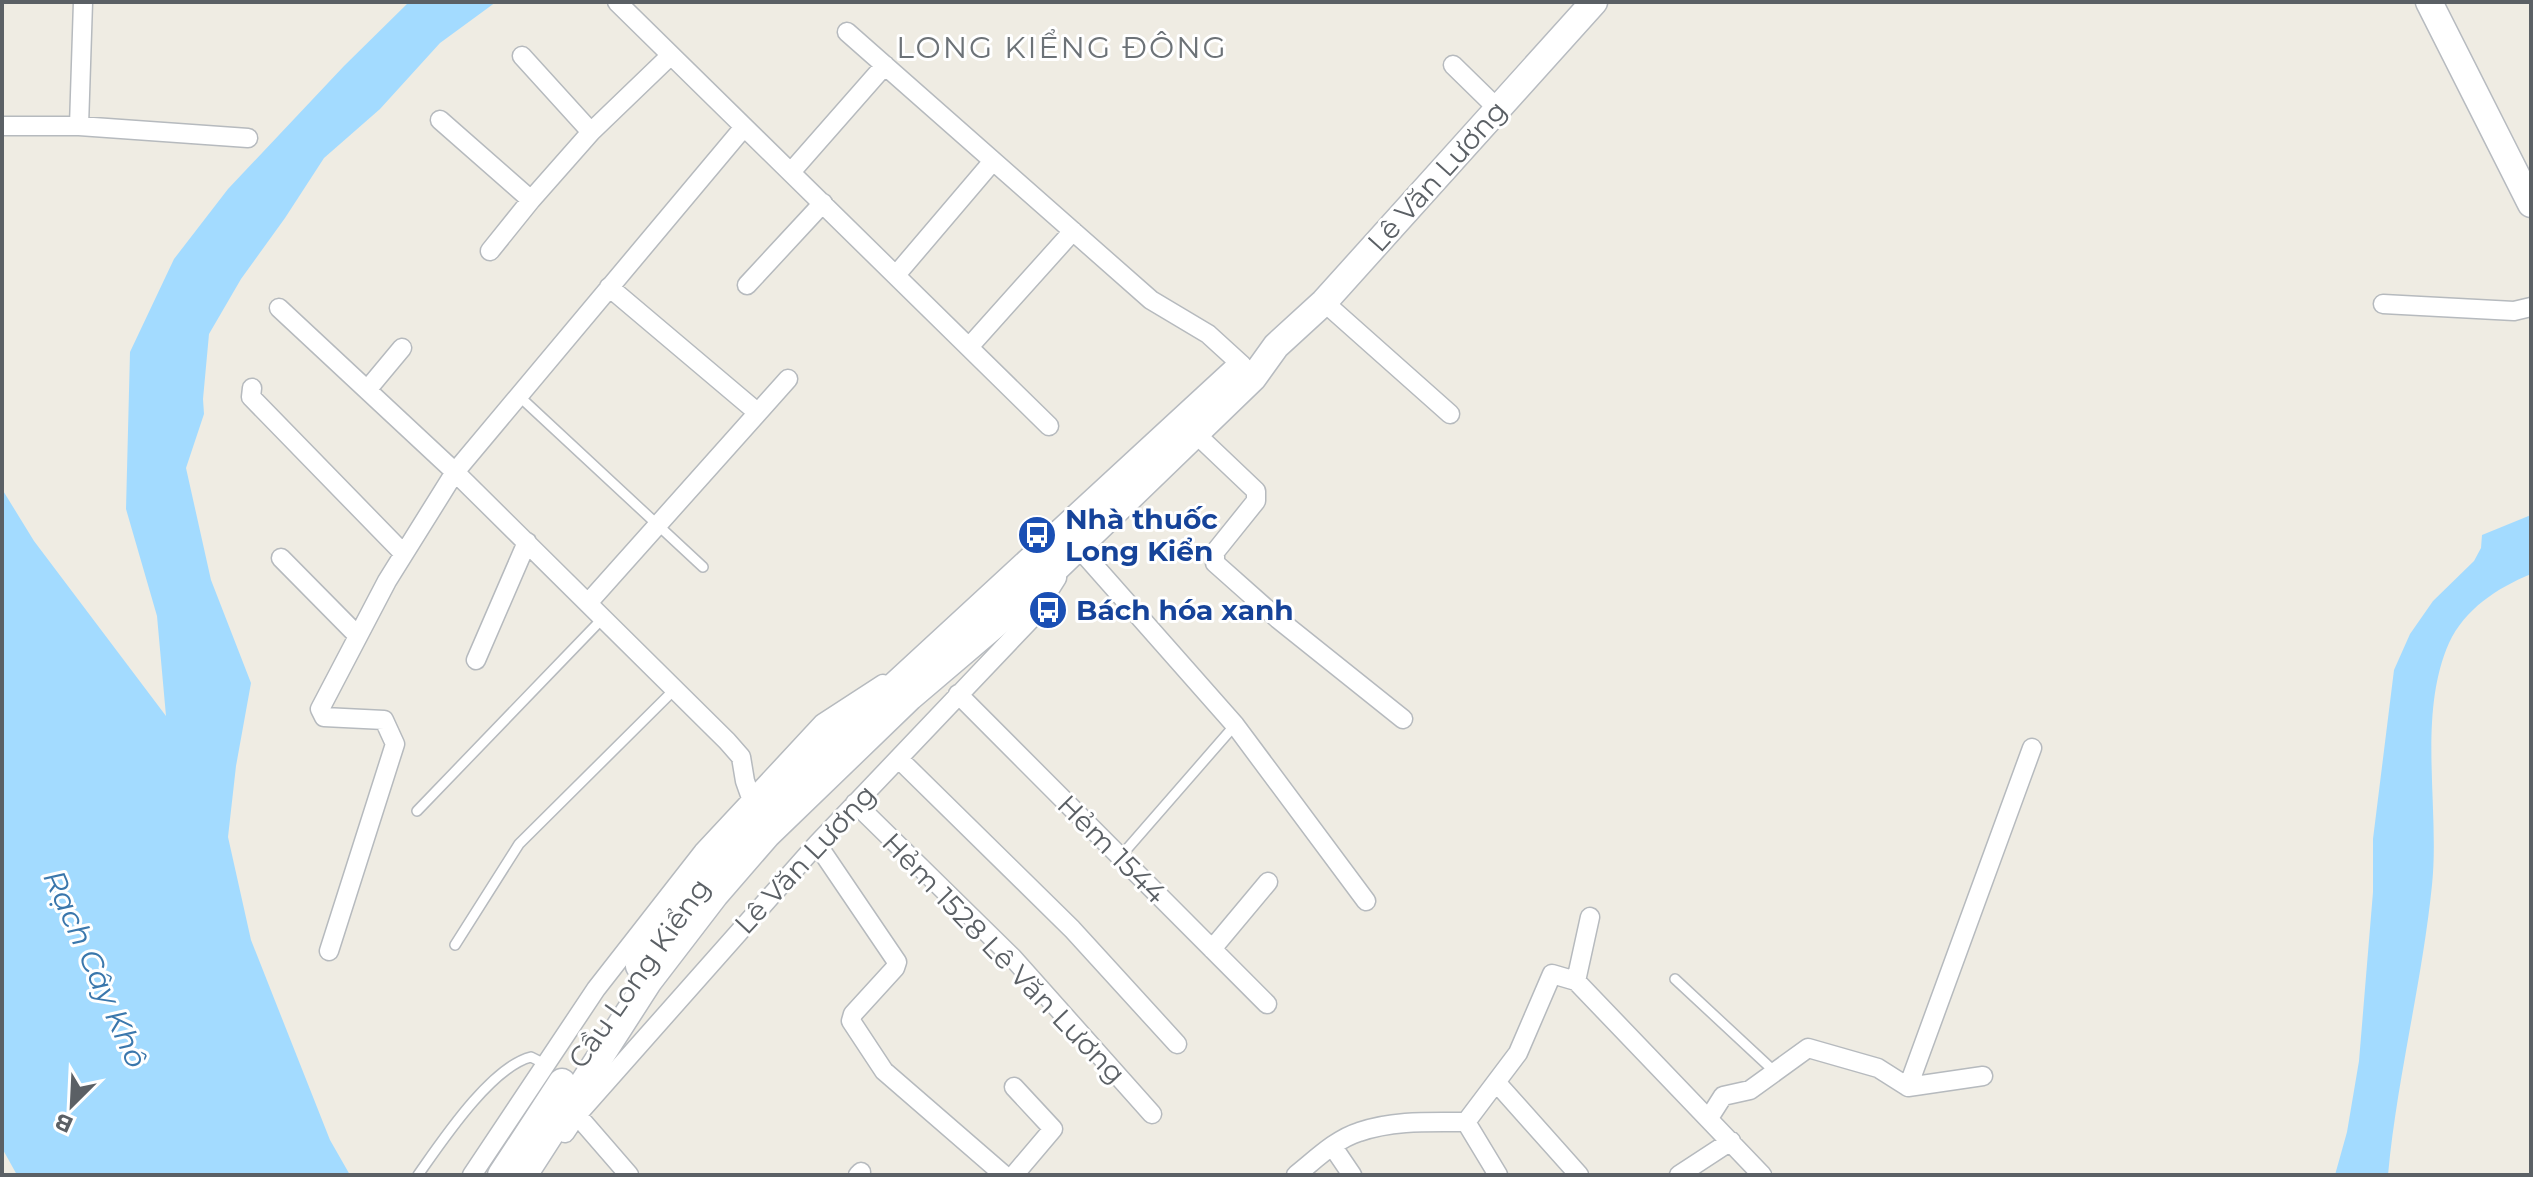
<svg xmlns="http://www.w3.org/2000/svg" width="2533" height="1177" font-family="Montserrat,sans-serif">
<rect width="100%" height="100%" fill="#efece3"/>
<path fill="#a3dbff" d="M409,2H496L440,43L380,109L324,158L285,218L241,279L209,334L203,399L204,414L186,468L211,580L251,683L236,766L228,837L251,940L330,1140L350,1175H17L2,1148V489L34,541L166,716L157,616L126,509L130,352L174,259L228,189L344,66Z
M2531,515V574C2497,588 2465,609 2449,643C2417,715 2440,809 2432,885C2422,983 2397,1078 2388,1175H2335L2347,1132L2359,1061L2373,892V839L2394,670L2410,634L2433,601L2474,561L2481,548L2482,535Z"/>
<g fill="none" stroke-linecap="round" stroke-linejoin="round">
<defs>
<path id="service" d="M520,397L703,567
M417,811L603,618
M1120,857L1235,725
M455,945L519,844L675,689
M1675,979L1775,1072
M418,1175C442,1141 491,1067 531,1057L545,1064"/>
<path id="minor" d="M617,2L1049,426
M847,32L1151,300L1208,334L1242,365
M522,56L591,132
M1453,65L1498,109
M440,120L531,200
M2,126H79L248,138
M79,126L83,2
M744,127L455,472L727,741L741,757L745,781L751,798
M791,172L885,65
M490,251L531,200L591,132L670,56
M896,275L993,161
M747,285L823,203
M609,287L757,412
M1324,302L1450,414
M2383,304L2514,311L2531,307
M279,308L455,472L387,581L320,709L324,717L384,720L395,744L329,951
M969,347L1073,231
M252,388L251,397L404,554
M367,390L402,348
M1196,434L1256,491V501L1215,552V563L1278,619L1403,719
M1072,553L1077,546L1235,725L1366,901
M281,558L358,636
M588,603L788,379
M476,660L527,542
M958,694L1267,1004
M899,759L1072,929L1177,1044
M855,803L1013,958L1152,1114
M817,844L897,962L895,968L853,1014L851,1021L884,1071L1004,1175
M1212,949L1268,882
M1576,981L1590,917
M1496,1082L1579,1175
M1014,1087L1053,1129L1014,1175
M1908,1087L2032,748
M577,1115L629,1175
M1709,1118L1723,1096L1750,1090L1808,1048L1878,1068L1908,1087L1983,1076
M1466,1122L1498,1175
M565,1133L577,1115L817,844L1031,619L1057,578
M1333,1147L1352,1175
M472,1175L596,989L703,852L823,723L883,684
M858,1175L861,1172
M1296,1175C1315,1160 1336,1139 1359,1132C1393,1120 1431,1122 1466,1122L1518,1053L1552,974L1576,981L1762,1175
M1679,1175L1731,1141"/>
<path id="secondary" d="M2429,2L2531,204
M639,966L704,879L791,781L1239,368
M501,1175L562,1082
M524,1175L649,981L715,895L767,835L910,697L1017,606L1253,378L1276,346L1324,302L1594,2"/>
</defs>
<use href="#service" stroke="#b6babe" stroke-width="12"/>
<use href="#minor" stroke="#b6babe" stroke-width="21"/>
<use href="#secondary" stroke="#b7bbc0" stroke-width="29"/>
<use href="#service" stroke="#fff" stroke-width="9"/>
<use href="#minor" stroke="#fff" stroke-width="18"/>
<use href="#secondary" stroke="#fff" stroke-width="26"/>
</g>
<defs>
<symbol id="bus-disc" viewBox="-11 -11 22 22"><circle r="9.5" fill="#1a4fb4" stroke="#fff"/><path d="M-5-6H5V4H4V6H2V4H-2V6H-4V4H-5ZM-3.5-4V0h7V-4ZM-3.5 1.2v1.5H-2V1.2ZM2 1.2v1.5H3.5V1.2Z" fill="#fff"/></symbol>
</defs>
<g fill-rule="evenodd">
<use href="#bus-disc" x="1015" y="513" width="44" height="44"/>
<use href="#bus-disc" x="1026" y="588" width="44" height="44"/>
</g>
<g text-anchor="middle" stroke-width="6" stroke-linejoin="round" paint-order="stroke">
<g font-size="28" fill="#5b6065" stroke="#fff">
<text transform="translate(1437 176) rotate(-48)" y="10">Lê Văn Lương</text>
<text transform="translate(1112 849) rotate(45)" y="10">Hẻm 1544</text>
<text transform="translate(805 859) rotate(-47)" y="10">Lê Văn Lương</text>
<text transform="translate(1004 958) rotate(46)" y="10">Hẻm 1528 Lê Văn Lương</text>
<text transform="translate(639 973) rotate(-55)" y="10">Cầu Long Kiểng</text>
</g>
<g font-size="28" font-weight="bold" fill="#164399" stroke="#fff" text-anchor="start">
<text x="1065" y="529">Nhà thuốc<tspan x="1065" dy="32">Long Kiển</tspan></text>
<text x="1076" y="620">Bách hóa xanh</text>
</g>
<g font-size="30" letter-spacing="2" fill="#6c7277" stroke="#fff">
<text x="1062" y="58">LONG KIỂNG ĐÔNG</text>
</g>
<g font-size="30" font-style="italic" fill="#3a77ac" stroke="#fff">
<text transform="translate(95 969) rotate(66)" y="10">Rạch Cây Khô</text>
</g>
</g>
<rect width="2533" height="1177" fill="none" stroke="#5b6065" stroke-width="8"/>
<g transform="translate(72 1105) rotate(204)" stroke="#ffffff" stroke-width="6" paint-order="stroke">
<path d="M0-6L14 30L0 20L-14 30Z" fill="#5b6065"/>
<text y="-12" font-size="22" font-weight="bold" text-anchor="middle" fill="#5b6065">B</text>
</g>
</svg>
